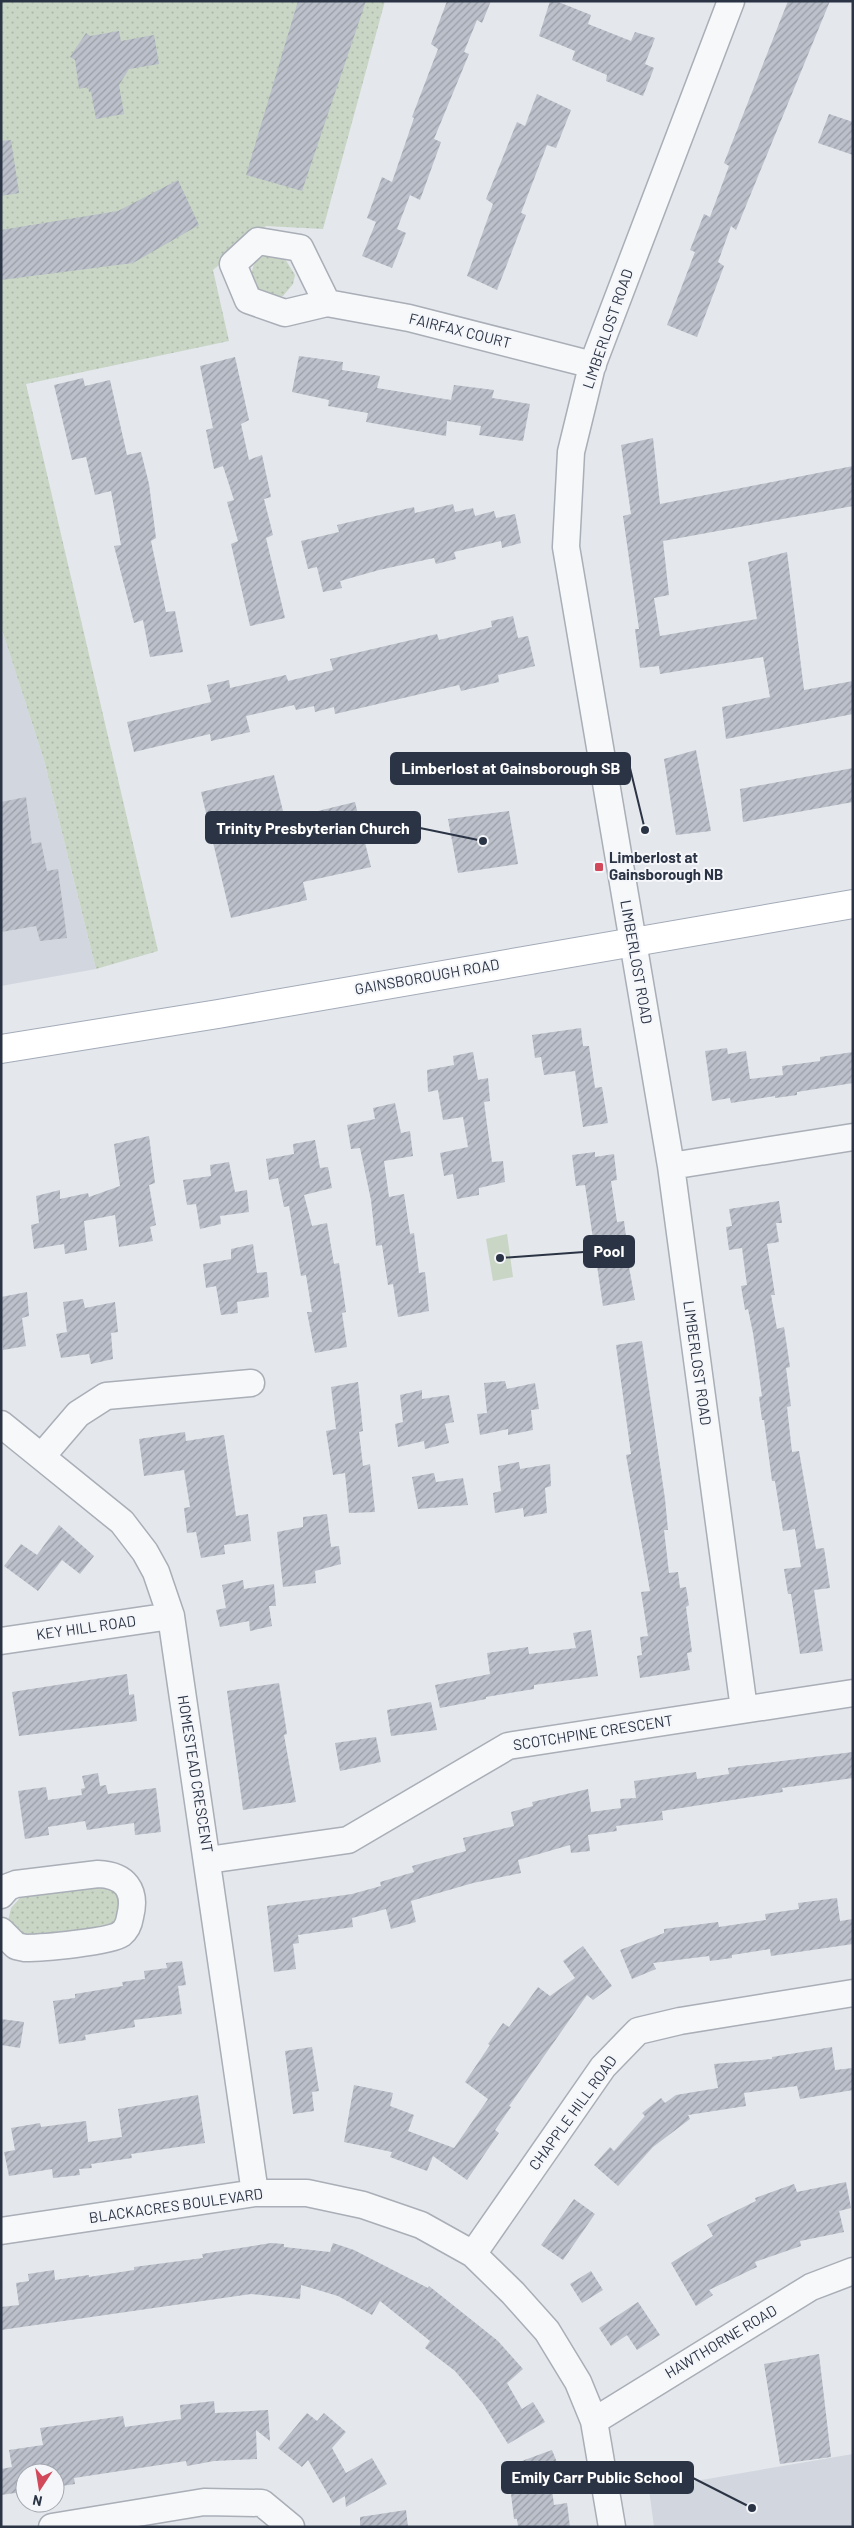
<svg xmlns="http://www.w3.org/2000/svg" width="854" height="2528" font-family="Barlow,sans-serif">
<defs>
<pattern id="grass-dots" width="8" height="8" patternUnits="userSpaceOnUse" patternTransform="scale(1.25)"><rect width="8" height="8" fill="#c9d6c5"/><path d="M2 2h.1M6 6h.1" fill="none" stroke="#adb8ab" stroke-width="1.8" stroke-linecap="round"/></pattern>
<pattern id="building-hatch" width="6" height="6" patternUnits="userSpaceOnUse" patternTransform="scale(1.25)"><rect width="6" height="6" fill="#bbc0ca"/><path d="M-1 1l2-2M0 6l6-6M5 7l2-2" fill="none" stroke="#989da6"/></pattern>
</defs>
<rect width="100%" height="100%" fill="#e4e7ec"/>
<path fill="#d2d6de" d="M1,627L44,760L96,969L1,986Z
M853,2454V2527H654L649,2489Z"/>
<path fill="url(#grass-dots)" d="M1,1H385L323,229L266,226L213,270L229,341L26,384L158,951L96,969L44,760L1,627Z
M268,253L285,259L295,275L293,284L283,296C266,298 258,296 250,280L254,263Z
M107,1886L118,1894L122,1912L114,1924L106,1928L22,1937L8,1921L11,1908L20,1898Z"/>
<path fill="#c9d6c5" d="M507,1234L513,1277L493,1281L486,1239Z"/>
<path fill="url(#building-hatch)" d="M298,1H366L302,191L246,175Z
M447,1H491L482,23L477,20L464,52L469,54L434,139L441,142L420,200L410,195L397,229L406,233L392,268L362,256L376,222L367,218L382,177L392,182L414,118L412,117L438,49L431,44Z
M550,1H556L591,15L588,24L631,41L635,32L655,38L645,64L654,68L643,96L606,81L607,75L572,60L575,51L539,36Z
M788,1H830L736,230L731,226L718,262L724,266L697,337L667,325L695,252L690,250L704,214L710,217L729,166L724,163Z
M119,31L121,41L154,35L159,64L129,69L119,85L124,114L96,119L91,92H89L88,87L79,89L75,60L70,57L86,33L90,36Z
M537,94L571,110L556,148L547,145L521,213L526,215L497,290L467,276L493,204L486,199L517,122L525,126Z
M829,114L853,122V155L818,143Z
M11,140L19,193L1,196V141Z
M178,180L199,225L133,263L1,280V230L118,211Z
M299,356L343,362L342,370L380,376L377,388L451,400L454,385L494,390L492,398L530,404L523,441L479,435L481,426L447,421L446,436L366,422L368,413L328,406L329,400L292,392Z
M235,357L249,420L241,424L249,460L262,455L271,497L264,499L273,535L266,538L285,618L250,626L231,544L238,541L227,502L234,500L223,466L214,469L206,430L213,428L200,366Z
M83,378L85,386L110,380L127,455L141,452L149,484L156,538L151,541L166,612L175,611L183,652L150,657L143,620L134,623L114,546L121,545L111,491L95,495L86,457L72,460L54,385Z
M653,438L660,504L853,466V506L663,541L669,595L654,598L660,636L757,619L748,562L787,552L804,690L853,681V714L726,739L722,707L770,697L763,657L660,674L659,666L640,668L635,629H639L623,516L631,514L621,445Z
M453,504L455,512L473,508L475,516L494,511L496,518L515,514L521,543L502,548L501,541L454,552L456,559L436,564L434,558L379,570L340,581L342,588L323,592L317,567L308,569L301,541L339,532L337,525L414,507L415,513Z
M513,616L518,638L528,636L535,666L498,675L499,682L461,691L459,685L335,714L334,707L315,712L314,706L296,710L294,705L246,716L250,732L211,741L210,734L134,752L127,722L211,702L207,685L229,680L230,688L286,675L288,681L333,670L330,659L437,634L439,640L492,627L491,621Z
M696,750L711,831L676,835L664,759Z
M853,768V802L743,822L740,789Z
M274,775L285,819L355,802L371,867L303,882L307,900L231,918L201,792Z
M26,797L32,844L41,842L47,871L58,869L67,938L40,941L36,926L1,932V802Z
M509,811L518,864L458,873L448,819Z
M581,1028L583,1046H589L595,1088L602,1087L608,1123L583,1127L575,1071L544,1075L541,1057L535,1058L532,1035Z
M727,1048L728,1054L746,1051L750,1079L783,1075L782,1066L820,1061V1057L853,1052V1083L797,1092V1095L775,1098V1096L731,1103L730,1098L712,1101L705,1051Z
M473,1052L478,1080L488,1078L490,1101L484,1102L492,1162L503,1161L505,1182L479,1188V1195L457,1199L453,1174L444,1176L440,1153L468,1147L463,1117L443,1120L438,1090L428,1092L427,1070L454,1065L453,1056Z
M395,1103L401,1133L410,1131L413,1156L384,1161L389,1197L404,1194L410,1234L414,1233L419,1273L425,1272L429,1311L398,1317L393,1284L388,1285L382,1245L376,1246L371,1200L360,1148L351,1149L347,1125L375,1119L373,1108Z
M149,1136L155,1183L149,1185L156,1225L150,1227L153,1241L119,1247L115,1215L84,1221L87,1250L65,1254L64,1244L34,1249L31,1225L39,1223L36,1196L60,1190V1199L88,1193L89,1197L120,1186L114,1144Z
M315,1140L320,1168L328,1167L332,1188L304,1195L312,1226L327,1223L334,1264L339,1263L346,1312L342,1313L347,1347L315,1353L307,1312H312L306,1275L301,1276L289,1206L284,1207L278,1178L269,1180L266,1159L294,1154L293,1144Z
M595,1152V1157L614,1154L617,1180L611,1181L617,1222L624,1221L627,1244L625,1245L635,1300L603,1306L585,1185L576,1186L572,1155Z
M229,1162L235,1192L247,1190L249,1212L220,1216L221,1224L200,1229L196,1204L187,1205L183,1180L211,1176L210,1165Z
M779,1201L782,1223H776L779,1242L767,1244L775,1295H771L777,1329L784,1327L790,1367L786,1368L791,1406L787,1407L792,1452L799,1451L816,1549L824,1548L830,1588L814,1590L823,1651L800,1654L791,1594H788L784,1569L801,1567L795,1529L783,1531L775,1481H772L764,1420H762L759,1397L762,1396L753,1333L748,1309L745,1310L741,1286L747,1285L742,1248L729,1250L726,1227L732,1226L729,1209Z
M253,1244L257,1273L267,1272L269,1297L237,1302L238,1313L221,1315L216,1286L206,1288L203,1264L231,1259V1249Z
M27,1292L29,1316L22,1318L26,1346L3,1350L1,1297Z
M83,1299L85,1308L115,1302L118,1332L111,1333L113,1359L91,1364L89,1354L61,1358L56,1334L67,1332L63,1302Z
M642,1341L665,1499L668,1530H664L669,1573L678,1572L680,1588L686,1587L689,1605L686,1607L692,1652L687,1653L690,1670L640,1678L637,1656L642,1655L640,1637L648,1636L641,1592L650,1591L626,1455L631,1454L616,1345Z
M505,1381L507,1389L535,1383L539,1409L531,1410L533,1430L508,1435V1429L480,1435L477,1414L487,1413L484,1383Z
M358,1382L363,1431L359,1432L363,1466L370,1464L375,1512L349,1513L345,1473L333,1475L326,1431L336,1429L331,1387Z
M422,1390V1399L449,1395L454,1422L445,1424L449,1443L425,1449L424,1441L398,1447L395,1424L403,1422L400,1395Z
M185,1432L186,1441L224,1435L236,1516L248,1514L251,1541L224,1545L225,1554L201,1558L196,1532L187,1533L184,1508L190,1507L184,1470L144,1476L139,1439Z
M519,1462L520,1469L550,1464L551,1486L545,1488L547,1513L524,1517L523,1508L495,1513L493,1493L501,1491L498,1466Z
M434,1473L436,1482L463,1478L468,1505L418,1509L412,1477Z
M327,1514L331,1547L339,1546L341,1564L315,1571L316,1583L283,1587L277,1532L303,1527V1517Z
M59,1525L94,1556L80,1574L62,1560L38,1591L4,1566L21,1544L37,1555Z
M243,1580L244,1589L274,1584L276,1606H269L272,1626L250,1631L249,1621L220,1627L216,1610L226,1608L222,1585Z
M591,1630L598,1676L534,1685V1689L486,1697V1699L440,1708L435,1685L490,1674L487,1653L528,1647L529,1654L576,1648L573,1633Z
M127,1674L129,1695L134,1694L137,1721L19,1736L12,1692Z
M279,1683L287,1734L284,1735L296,1802L243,1810L227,1691Z
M431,1702L437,1730L391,1736L387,1710Z
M376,1737L381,1762L340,1771L335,1743Z
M853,1752V1778L782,1788L783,1792L662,1811L663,1820L616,1826L617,1831L588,1835L590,1851L571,1853L570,1845L518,1860L521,1873L473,1883L411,1901L416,1922L391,1929L386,1909L352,1918L353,1927L298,1935L299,1943L293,1944L296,1969L274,1972L267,1906L352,1894L381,1886L380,1882L414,1872L412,1866L466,1851L463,1838L514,1826L511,1812L533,1806L532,1802L588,1789L591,1812L621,1808L620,1799L636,1798L634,1781L696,1772L697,1779L729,1774L728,1768L741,1766Z
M98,1773L100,1786L106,1785L108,1794L156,1788L161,1832L135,1835L134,1823L87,1830L85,1821L48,1827L49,1835L25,1839L18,1791L46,1787L48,1800L82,1795L81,1789L85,1788L82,1776Z
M837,1898L840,1921L853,1919V1944L771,1956L770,1949L732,1955V1958L710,1961L709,1956L653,1963L656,1969L632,1979L620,1950L664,1933V1929L718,1922L719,1927L766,1920L765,1914L799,1909L798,1903Z
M583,1946L612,1986L593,2000L587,1995L509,2106L511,2107L495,2130L499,2133L467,2180L433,2156L427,2171L390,2157L392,2152L344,2142L354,2085L393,2093L390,2106L414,2115L408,2131L454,2148L488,2099L465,2082L490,2045L488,2044L503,2023L509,2027L538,1987L550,1996L575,1978L563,1961Z
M182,1961L186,1985L178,1986L182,2014L134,2020L135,2027L85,2035L86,2040L59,2044L53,2001L75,1998V1994L123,1986L122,1982L145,1979L144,1971L167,1968L166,1963Z
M1,2019L24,2022L20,2048L1,2045Z
M312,2047L319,2091L312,2092L314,2111L293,2114L285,2051Z
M832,2047L835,2070L853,2068V2090L800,2099L797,2086L744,2093L746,2106L688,2115L690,2119L653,2147L618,2186L594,2165L610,2147L614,2151L645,2116L642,2113L661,2098L665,2103L676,2095L718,2088L714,2064L772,2059V2057Z
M198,2095L205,2143L131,2154L132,2158L91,2164L92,2168L79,2169L80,2175L53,2178L52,2169L9,2176L4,2152L15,2150L11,2128L40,2123L41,2127L86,2121L88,2142L122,2137L118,2109Z
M846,2182L851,2208L839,2211L844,2232L800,2241L801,2246L755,2262L757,2267L709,2290L713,2295L696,2306L671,2263L713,2236L707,2225L756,2201L755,2198L794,2184L797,2192Z
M574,2199L595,2214L563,2260L541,2245Z
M271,2243L284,2244V2247L330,2252L333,2243L354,2250L428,2288L429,2286L498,2341L523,2369L507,2383L522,2409L533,2402L545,2422L508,2444L483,2404L455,2371L425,2348L430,2341L380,2301L372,2315L338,2296L301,2285L300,2299L251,2294L1,2330V2307L19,2305L16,2283L29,2281L28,2274L54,2270L55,2280L89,2275V2277L134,2270V2267L203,2258L202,2254Z
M591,2271L603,2290L582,2303L570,2284Z
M638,2302L660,2335L637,2350L627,2335L611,2346L599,2328Z
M819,2354L831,2457L780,2464L764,2364Z
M214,2401L215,2413L268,2410L270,2441L256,2430L257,2459L214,2461L187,2466L186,2461L74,2478L75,2484L55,2487V2473H25V2481H21L22,2492L1,2495V2469L12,2467L9,2450L43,2445L40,2428L123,2416L125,2427L181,2419L180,2405Z
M307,2413L317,2421L324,2413L346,2432L332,2448L346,2473L372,2458L387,2484L346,2507L345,2496L333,2503L308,2460L302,2467L278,2448Z
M552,2450L560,2470L550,2474L554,2505L567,2503L570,2527H518L517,2519H514L511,2494H515L505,2467Z
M406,2510L408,2527H360V2517Z"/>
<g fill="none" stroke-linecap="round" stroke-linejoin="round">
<defs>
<path id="minor" d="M731,1L592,366L571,452L566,547L671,1166L744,1709
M327,303L285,313L248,300L233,264L258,241L300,248L327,303L409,318L593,365
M671,1166L853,1137
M1,1424L122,1522L145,1552L156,1572L171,1616L255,2193
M42,1456L78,1414L106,1396L251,1383
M1,1641L171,1616
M208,1860L348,1840L508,1746L853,1693
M1,1895L8,1887L16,1884L98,1874C125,1875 137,1890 130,1917C129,1924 126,1930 121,1934C109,1942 43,1948 25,1948L16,1946L1,1931
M1,2231L255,2193H307L363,2205L421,2225L473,2254L513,2293L547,2331L578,2382L594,2421L612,2527
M473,2254L603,2067L638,2031L680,2021L853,1993
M594,2421L811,2287L853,2271
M52,2527L204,2502L262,2503L291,2527"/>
<path id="major" d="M1,1049L218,1014L853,904"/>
</defs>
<use href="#minor" stroke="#a9aeb7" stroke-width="29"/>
<use href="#major" stroke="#a3abb8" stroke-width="30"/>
<use href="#minor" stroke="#f7f8fa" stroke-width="26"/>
<use href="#major" stroke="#fff" stroke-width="28"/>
</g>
<rect fill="#d1495b" stroke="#f4f6f9" stroke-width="2" x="594" y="862" width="10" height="10" rx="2.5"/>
<g text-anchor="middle" stroke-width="4" stroke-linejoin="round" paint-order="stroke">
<g font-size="15" fill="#2b3445" stroke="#f4f6f9">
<text transform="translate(608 329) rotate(-71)" y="5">LIMBERLOST ROAD</text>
<text transform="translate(460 331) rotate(14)" y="5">FAIRFAX COURT</text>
<text transform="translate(636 962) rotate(80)" y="5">LIMBERLOST ROAD</text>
<text transform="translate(427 977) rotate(-10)" y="5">GAINSBOROUGH ROAD</text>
<text transform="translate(697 1363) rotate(82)" y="5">LIMBERLOST ROAD</text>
<text transform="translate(86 1628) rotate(-8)" y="5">KEY HILL ROAD</text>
<text transform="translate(593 1733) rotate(-9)" y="5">SCOTCHPINE CRESCENT</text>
<text transform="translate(195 1774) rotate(81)" y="5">HOMESTEAD CRESCENT</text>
<text transform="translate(573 2113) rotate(-54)" y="5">CHAPPLE HILL ROAD</text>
<text transform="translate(176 2206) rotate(-8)" y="5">BLACKACRES BOULEVARD</text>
<text transform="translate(721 2342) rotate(-31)" y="5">HAWTHORNE ROAD</text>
</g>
<g font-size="15" font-weight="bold" fill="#2b3445" stroke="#f4f6f9" text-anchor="start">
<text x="609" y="863">Limberlost at<tspan x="609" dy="17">Gainsborough NB</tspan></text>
</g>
</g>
<path fill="none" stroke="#2b3445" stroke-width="2" d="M645 830L630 768M483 841L420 828M500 1258L584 1252M752 2508L693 2478"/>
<g fill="#2b3445" stroke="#f4f6f9" stroke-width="2">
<circle cx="645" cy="830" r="5"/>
<circle cx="483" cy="841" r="5"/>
<circle cx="500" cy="1258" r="5"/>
<circle cx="752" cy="2508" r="5"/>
</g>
<g fill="#2b3445" stroke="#2b3445" stroke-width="2">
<rect x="391" y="753" width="239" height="31" rx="5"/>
<rect x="206" y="812" width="214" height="31" rx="5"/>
<rect x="584" y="1236" width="50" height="31" rx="5"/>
<rect x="502" y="2462" width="191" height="31" rx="5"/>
</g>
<g font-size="16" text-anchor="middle" font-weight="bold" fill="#fff">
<text x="511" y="774">Limberlost at Gainsborough SB</text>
<text x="313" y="834">Trinity Presbyterian Church</text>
<text x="609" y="1257">Pool</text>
<text x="597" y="2483">Emily Carr Public School</text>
</g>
<rect width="854" height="2528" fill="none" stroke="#2b3445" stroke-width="5"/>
<g transform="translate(40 2488) rotate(192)"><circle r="24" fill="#f4f6f9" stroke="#a4a8b1"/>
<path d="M0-4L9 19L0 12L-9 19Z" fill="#d1495b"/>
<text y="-8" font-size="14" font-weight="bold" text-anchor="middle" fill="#2b3445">N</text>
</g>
</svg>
